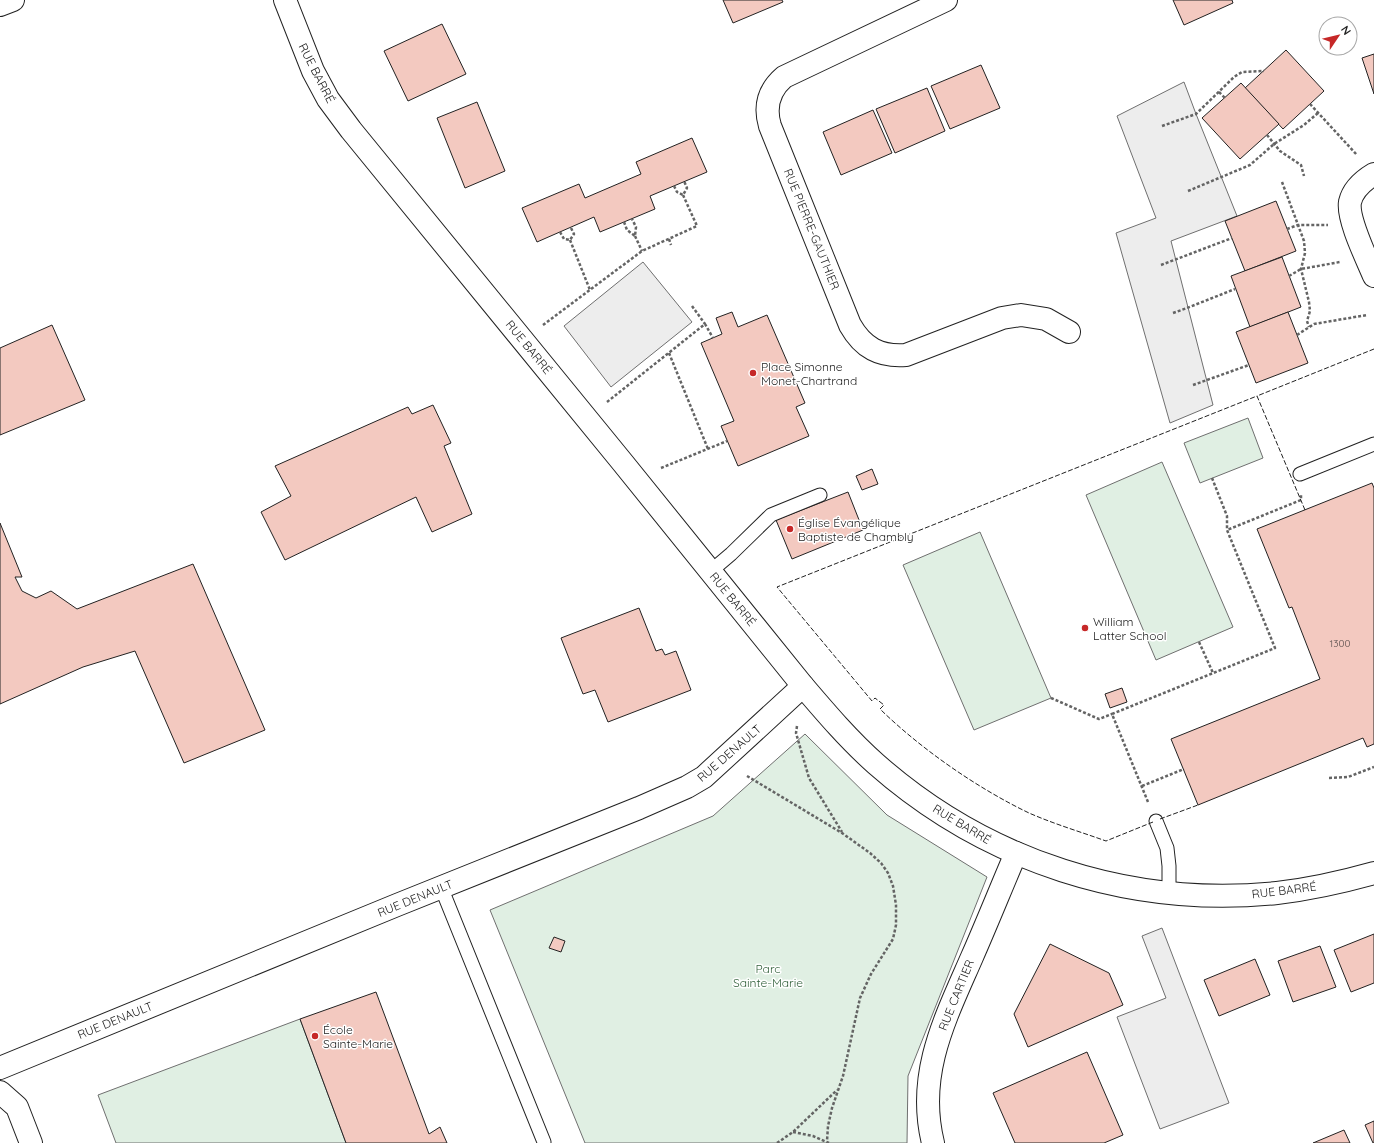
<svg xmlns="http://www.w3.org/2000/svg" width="1374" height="1143" viewBox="0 0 1374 1143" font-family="Quicksand,sans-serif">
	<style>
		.green { fill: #e0efe3; stroke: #6f6f6f }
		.parking { fill: #ededed; stroke: #6f6f6f }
		.building { fill: #f3c9c0; stroke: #222 }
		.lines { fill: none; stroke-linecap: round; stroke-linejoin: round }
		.lane-casing { stroke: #222; stroke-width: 15 }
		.street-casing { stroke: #222; stroke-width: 24 }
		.path { stroke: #646464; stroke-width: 2.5; stroke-dasharray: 3 2; stroke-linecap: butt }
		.lane { stroke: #fff; stroke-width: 13 }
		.street { stroke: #fff; stroke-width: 22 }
		.fence { stroke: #222; stroke-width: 1; stroke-dasharray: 5 2; stroke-linecap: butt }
		.poi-dot { fill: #c62828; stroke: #fff; stroke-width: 1.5 }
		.labels { text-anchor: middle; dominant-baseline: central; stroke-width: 3; stroke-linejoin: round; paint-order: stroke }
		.number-label { font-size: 10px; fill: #564c4a }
		.street-label { font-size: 12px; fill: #222; stroke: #fff }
		.poi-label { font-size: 12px; fill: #222; stroke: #fff; text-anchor: start }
		.park-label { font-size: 12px; fill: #2f5e38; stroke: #fff }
	</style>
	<rect width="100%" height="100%" fill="#fff"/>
	<g class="green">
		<path d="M1248 418 1263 458 1200 483 1184 443Z"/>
		<path d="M1162 462 1233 627 1156 660 1086 495Z"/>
		<path d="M980 532 1051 698 974 730 903 565Z"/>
		<path d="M805 734 887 815 987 877 908 1076 907 1143H585L490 910 713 816Z"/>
		<path d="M300 1019 346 1143H116L98 1095Z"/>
	</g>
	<g class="parking">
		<path d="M1184 82 1196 114 1237 216 1171 241 1213 405 1170 423 1116 233 1156 218 1117 116Z"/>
		<path d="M643 262 692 322 611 387 564 326Z"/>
		<path d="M1162 928 1229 1103 1160 1129 1117 1017 1166 998 1142 936Z"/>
	</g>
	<g class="building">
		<path d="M723 0H782L783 2 733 23Z"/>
		<path d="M1173 0H1232L1233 3 1184 25Z"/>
		<path d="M442 24 466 74 408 101 384 51Z"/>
		<path d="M1286 50 1324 91 1283 129 1245 88Z"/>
		<path d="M1374 54V94L1362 58Z"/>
		<path d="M981 65 1000 108 950 129 931 86Z"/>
		<path d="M1241 83 1279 124 1240 159 1202 118Z"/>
		<path d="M927 88 945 131 895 153 876 109Z"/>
		<path d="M477 102 505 171 465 188 437 118Z"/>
		<path d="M873 110 892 153 841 175 823 132Z"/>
		<path d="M692 138 707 172 650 196 655 209 600 232 594 217 537 242 522 208 579 184 585 198 641 174 636 162Z"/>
		<path d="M1276 201 1296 251 1245 271 1225 221Z"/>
		<path d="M1282 257 1301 307 1250 327 1231 276Z"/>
		<path d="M732 312 738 327 767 315 805 403 796 407 809 436 738 466 721 426 734 421 701 343 722 334 716 318Z"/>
		<path d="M1288 312 1308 363 1256 383 1236 332Z"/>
		<path d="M52 325 85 400 0 435V348Z"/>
		<path d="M433 405 451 443 444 446 472 514 432 532 416 497 285 560 261 512 291 496 275 466 408 407 412 414Z"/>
		<path d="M872 469 878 484 862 490 856 476Z"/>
		<path d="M1372 483 1374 488V744L1367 747 1363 738 1198 805 1171 739 1320 679 1292 607 1289 608 1257 529Z"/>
		<path d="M848 492 863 530 792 559 776 520Z"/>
		<path d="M0 523 22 577H15L22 591 36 598 51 591 77 609 193 564 265 730 184 763 135 651 83 667 0 704Z"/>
		<path d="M639 608 656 651 662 649 665 655 676 651 691 690 608 722 595 690 583 694 561 638Z"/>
		<path d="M1122 688 1127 702 1110 708 1105 694Z"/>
		<path d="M1374 934V983L1351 992 1334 950Z"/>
		<path d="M554 937 565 941 561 952 549 948Z"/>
		<path d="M1050 944 1109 973 1123 1005 1028 1047 1014 1014Z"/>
		<path d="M1320 946 1336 987 1293 1002 1278 961Z"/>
		<path d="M1255 959 1270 995 1219 1016 1204 980Z"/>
		<path d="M376 992 429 1134 440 1127 447 1143H346L300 1019Z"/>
		<path d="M1087 1052 1123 1135 1104 1143H1015L993 1093Z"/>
		<path d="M1374 1121V1143H1373L1365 1125Z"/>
		<path d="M1344 1130 1350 1143H1313Z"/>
	</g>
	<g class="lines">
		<defs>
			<g id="lane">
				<path d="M1300 474 1374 444"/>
				<path d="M711 571 731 554 771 515 820 495"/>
				<path d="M1156 821 1167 848 1169 866V893"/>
				<path d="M441 887 544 1142"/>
			</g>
			<g id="street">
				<path d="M285 0 313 71 328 99 351 130 623 463 803 686C826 713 849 740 876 764 986 861 1130 908 1277 893 1310 889 1342 882 1374 873"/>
				<path d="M946 0 784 77C769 90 764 106 770 126L850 325C863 348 880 357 906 355L1002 318 1021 315 1046 319 1069 332"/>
				<path d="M0 5 13 0"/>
				<path d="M1374 174C1364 180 1353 189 1350 202 1347 219 1367 259 1374 276"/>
				<path d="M0 1068 397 905 639 808 687 787 704 777 803 686"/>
				<path d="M0 1092 17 1107 31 1143"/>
				<path d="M933 1143C916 1074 945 1019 972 957 987 923 1001 888 1016 853"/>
			</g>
		</defs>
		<use href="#lane" class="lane-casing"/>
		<use href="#street" class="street-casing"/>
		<g class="path">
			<path d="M1219 92 1225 98"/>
			<path d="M1310 104 1357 155"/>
			<path d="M1162 126 1196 114 1234 77 1242 72 1264 71"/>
			<path d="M1267 135 1280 151 1301 165 1304 176"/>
			<path d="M1282 182 1304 241 1305 253 1301 269 1309 302 1310 311 1307 321 1309 327"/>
			<path d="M674 186 677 192 683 195 687 188 684 181"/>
			<path d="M1188 191 1250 165 1274 144 1304 125 1318 113"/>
			<path d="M624 222 627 230 635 236 636 227 632 219"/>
			<path d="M1287 229 1298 225H1328"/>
			<path d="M560 232 564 239 570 240 574 234 571 228"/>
			<path d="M635 236 642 251"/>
			<path d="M669 239 671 245"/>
			<path d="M570 240 590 290"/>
			<path d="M1161 265 1232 238"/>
			<path d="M1289 276 1301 269 1340 262"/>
			<path d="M692 306 705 324"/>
			<path d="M1173 313 1187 308 1235 289"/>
			<path d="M543 325 642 251 697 226 683 195"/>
			<path d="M1297 335 1314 324 1367 315"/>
			<path d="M669 353 708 449"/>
			<path d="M1193 385 1249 365"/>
			<path d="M607 402 705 324 713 338"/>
			<path d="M661 468 727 441"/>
			<path d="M1212 478 1227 516V530"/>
			<path d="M1199 642 1213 673"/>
			<path d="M1051 698 1099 719 1112 714"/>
			<path d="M797 726 796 733 809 778 842 832"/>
			<path d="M747 776 842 833 870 853 881 863 888 873 893 886 896 905V925L893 939 871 974 860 998 843 1076 832 1108 828 1126 827 1141"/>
			<path d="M1329 778 1348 777 1374 767"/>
			<path d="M1142 786 1184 769"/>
			<path d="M1148 802 1112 714 1275 648 1227 530 1301 500V495"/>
			<path d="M793 1132 813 1136 829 1143"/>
			<path d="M777 1143 793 1132 837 1090"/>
		</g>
		<use href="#lane" class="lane"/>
		<use href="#street" class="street"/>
		<g class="fence">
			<path d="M1305 510 1257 396 1374 349"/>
			<path d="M1160 819 1198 805"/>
			<path d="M1153 822 1106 841C1081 832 1054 824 1029 813 977 788 921 749 880 709L884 705 875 698 872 701 777 587 1257 396"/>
		</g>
	</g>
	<g class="poi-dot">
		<circle cx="753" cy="373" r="4"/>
		<circle cx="790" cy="529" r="4"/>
		<circle cx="1085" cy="628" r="4"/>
		<circle cx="315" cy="1036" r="4"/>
	</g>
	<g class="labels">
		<g class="number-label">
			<text x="1340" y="643">1300</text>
		</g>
		<g class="street-label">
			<text transform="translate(317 73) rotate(63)">RUE BARRÉ</text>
			<text transform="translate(812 229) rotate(68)">RUE PIERRE-GAUTHIER</text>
			<text transform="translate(529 347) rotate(51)">RUE BARRÉ</text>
			<text transform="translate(733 599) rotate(51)">RUE BARRÉ</text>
			<text transform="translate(729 753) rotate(-41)">RUE DENAULT</text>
			<text transform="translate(962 824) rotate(31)">RUE BARRÉ</text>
			<text transform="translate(1284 890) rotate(-7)">RUE BARRÉ</text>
			<text transform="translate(415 898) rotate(-22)">RUE DENAULT</text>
			<text transform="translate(956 995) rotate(-68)">RUE CARTIER</text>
			<text transform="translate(115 1020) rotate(-22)">RUE DENAULT</text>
		</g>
		<g class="poi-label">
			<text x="761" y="366">Place Simonne<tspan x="761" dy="14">Monet-Chartrand</tspan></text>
			<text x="798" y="522">Église Évangélique<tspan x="798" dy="14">Baptiste de Chambly</tspan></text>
			<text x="1093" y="621">William<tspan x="1093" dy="14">Latter School</tspan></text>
			<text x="323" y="1029">École<tspan x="323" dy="14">Sainte-Marie</tspan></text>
		</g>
		<g class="park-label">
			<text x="768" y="968">Parc<tspan x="768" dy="14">Sainte-Marie</tspan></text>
		</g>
	</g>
	<g transform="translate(1338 36) rotate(55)"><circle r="19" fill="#ffffff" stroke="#a7a7a7"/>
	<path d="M0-3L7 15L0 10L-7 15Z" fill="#c62828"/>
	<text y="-6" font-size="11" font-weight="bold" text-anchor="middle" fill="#222222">N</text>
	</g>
</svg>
